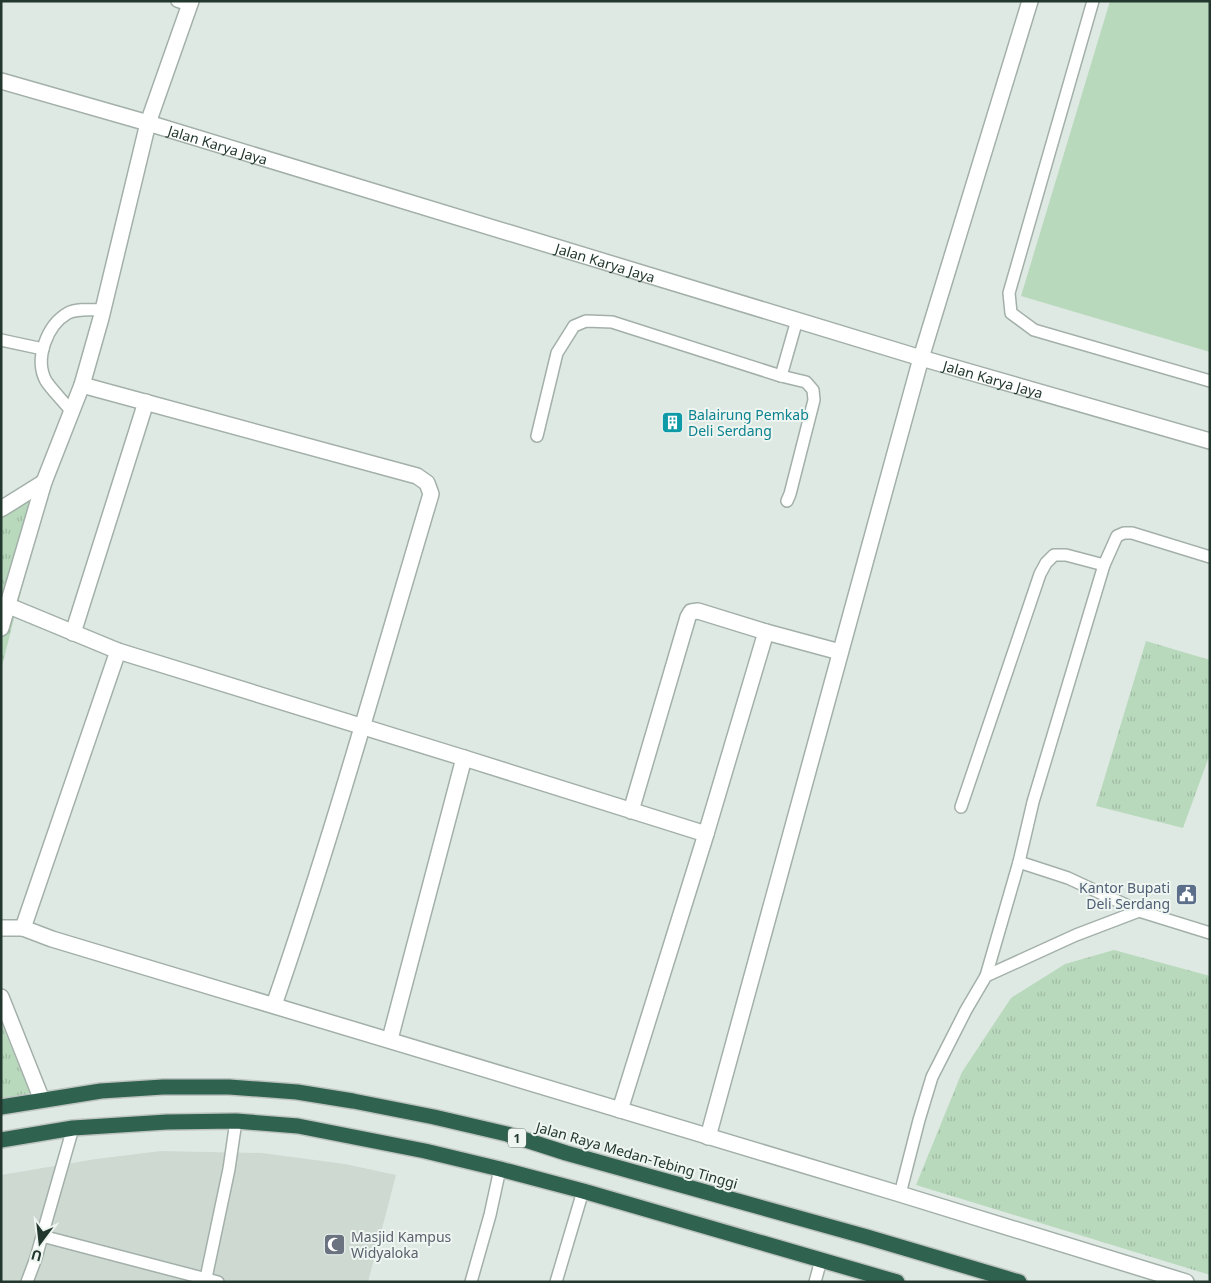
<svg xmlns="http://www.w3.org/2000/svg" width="1211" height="1283" viewBox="0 0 1211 1283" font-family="'Noto Sans',sans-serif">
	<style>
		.built { fill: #ced9d2 }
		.grass { fill: url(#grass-tufts) }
		.pitch { fill: #b9d9bd }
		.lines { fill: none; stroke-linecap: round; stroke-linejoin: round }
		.lane-casing { stroke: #a3b0a9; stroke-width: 14 }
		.street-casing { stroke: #a3b0a9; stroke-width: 18 }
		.highway-casing { stroke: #bdc3c0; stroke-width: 18 }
		.lane { stroke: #fff; stroke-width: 11 }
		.street { stroke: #fff; stroke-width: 15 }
		.highway { stroke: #306250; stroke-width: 15 }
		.labels { text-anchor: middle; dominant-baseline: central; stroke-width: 4; stroke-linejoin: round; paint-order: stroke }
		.shield { fill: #eff6f2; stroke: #607169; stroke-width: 1 }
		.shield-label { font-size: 12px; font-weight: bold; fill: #22382e }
		.street-label { font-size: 14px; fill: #22382e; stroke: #eff6f2 }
		.culture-label { font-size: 14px; fill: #0d838f; stroke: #eff6f2; text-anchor: start }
		.service-label { font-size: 14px; fill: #4e5e75; stroke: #eff6f2; text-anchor: end }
		.worship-label { font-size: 14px; fill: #5b616d; stroke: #eff6f2; text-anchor: start }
	</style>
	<defs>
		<pattern id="grass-tufts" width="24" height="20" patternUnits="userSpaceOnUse" patternTransform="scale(1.25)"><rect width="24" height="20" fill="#b9d9bd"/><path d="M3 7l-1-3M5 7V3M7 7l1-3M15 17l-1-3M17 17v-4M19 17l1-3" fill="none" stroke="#9fbba3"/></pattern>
	</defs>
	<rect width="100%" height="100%" fill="#dfe9e3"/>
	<path class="built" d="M161 1151 262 1153 345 1164 396 1175 368 1282H1V1175L96 1159Z"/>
	<g class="grass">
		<path d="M47 489 1 670V515Z"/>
		<path d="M1146 641 1210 660V754L1183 828 1096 806Z"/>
		<path d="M1114 950 1210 976V1275L916 1185 962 1072 1011 998 1065 964Z"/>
		<path d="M1 1022 30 1093 1 1099Z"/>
	</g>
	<path class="pitch" d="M1110 1H1210V352L1021 296Z"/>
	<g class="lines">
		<defs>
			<g id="lane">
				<path d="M177 1 189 5"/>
				<path d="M1093 1 1009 293 1011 313 1034 330 1210 381"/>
				<path d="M1 340 43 349"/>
				<path d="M781 376 797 320"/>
				<path d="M71 411C65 403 51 389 46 381 34 359 47 325 68 313 78 308 93 310 103 310"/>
				<path d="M537 436 557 353 574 326 586 321 612 322 781 376 806 382 813 390 814 400 790 494 787 501"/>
				<path d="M1210 557 1132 533H1124L1117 536 1104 565 1033 802 1019 862 1068 878 1139 911 1210 933"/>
				<path d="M961 807 1040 574 1046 563 1054 555H1066L1104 565"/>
				<path d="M986 976 1019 862"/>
				<path d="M900 1194 919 1120 932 1077 966 1010 986 976 1076 935 1139 911"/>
				<path d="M42 1236 73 1128"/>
				<path d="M206 1278 229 1169 236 1121"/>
				<path d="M27 1282 36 1258 42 1236 218 1282"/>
				<path d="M471 1282 490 1215 500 1169"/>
				<path d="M556 1282 583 1191"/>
				<path d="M815 1282 821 1260"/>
			</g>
			<g id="street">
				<path id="s1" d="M1 81 148 123 921 358 1210 441"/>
				<path d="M82 385 417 476 427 483 431 494C380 665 332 837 274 1005"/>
				<path d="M1 509 44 482"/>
				<path d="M9 606 118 651 464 758 706 834 766 632 698 611 691 612 688 617 631 811"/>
				<path d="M1 628 44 482 82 385 101 318 148 123 191 1"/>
				<path d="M766 632 840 652"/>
				<path d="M73 633 146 402"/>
				<path d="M118 651 23 928 52 939 900 1194 1186 1282"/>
				<path d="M1 928H23"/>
				<path d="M1 997 42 1100"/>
				<path d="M390 1039 464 758"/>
				<path d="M620 1110 706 834"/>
				<path d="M708 1137 921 358 1030 1"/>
			</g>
			<g id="highway">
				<path d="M1 1107 101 1091 163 1087H229L297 1092 353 1101 434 1117 507 1134 566 1153 867 1237 1019 1282"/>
				<path d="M1 1140 73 1128 167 1122 236 1121 298 1126 425 1151 500 1169 583 1191 897 1282"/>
			</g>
		</defs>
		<use href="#lane" class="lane-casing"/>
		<use href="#street" class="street-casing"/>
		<use href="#highway" class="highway-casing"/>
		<use href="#lane" class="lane"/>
		<use href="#street" class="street"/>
		<use href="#highway" class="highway"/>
	</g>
	<defs>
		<symbol id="building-square" viewBox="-11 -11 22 22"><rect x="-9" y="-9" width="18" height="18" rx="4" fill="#0f9aa8" stroke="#eff6f2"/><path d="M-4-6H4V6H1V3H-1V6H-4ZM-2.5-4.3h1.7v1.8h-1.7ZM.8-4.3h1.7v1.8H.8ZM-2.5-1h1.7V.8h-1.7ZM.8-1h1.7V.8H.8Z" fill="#fff"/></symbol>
		<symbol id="civic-square" viewBox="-11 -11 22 22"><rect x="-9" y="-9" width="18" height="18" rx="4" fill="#5c6f8a" stroke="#eff6f2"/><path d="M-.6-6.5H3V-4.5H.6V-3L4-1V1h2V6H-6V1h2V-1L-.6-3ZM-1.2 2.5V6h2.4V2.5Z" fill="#fff"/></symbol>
		<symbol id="mosque-square" viewBox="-11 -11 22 22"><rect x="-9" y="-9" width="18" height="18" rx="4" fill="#6b7280" stroke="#eff6f2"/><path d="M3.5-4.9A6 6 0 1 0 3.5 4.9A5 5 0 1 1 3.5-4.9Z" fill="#fff"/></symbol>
	</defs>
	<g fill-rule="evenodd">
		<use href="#building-square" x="660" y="410" width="25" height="25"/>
		<use href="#civic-square" x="1174" y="882" width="25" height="25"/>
		<use href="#mosque-square" x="322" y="1232" width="25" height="25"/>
	</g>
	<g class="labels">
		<rect class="shield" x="508" y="1128.5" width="18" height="19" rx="4"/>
		<g class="shield-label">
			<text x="517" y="1138">1</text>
		</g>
		<g class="street-label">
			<text stroke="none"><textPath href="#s1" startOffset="226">Jalan Karya Jaya</textPath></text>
			<text stroke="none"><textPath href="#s1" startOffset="631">Jalan Karya Jaya</textPath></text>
			<text stroke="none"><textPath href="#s1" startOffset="1036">Jalan Karya Jaya</textPath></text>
			<text transform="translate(637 1155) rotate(16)">Jalan Raya Medan-Tebing Tinggi</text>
		</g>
		<g class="culture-label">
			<text x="688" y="414">Balairung Pemkab<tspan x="688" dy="16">Deli Serdang</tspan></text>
		</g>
		<g class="service-label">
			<text x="1170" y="887">Kantor Bupati<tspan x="1170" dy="16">Deli Serdang</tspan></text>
		</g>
		<g class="worship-label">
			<text x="351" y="1236">Masjid Kampus<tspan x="351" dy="16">Widyaloka</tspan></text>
		</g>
	</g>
	<rect width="1211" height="1283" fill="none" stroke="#22382e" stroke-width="5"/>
	<g transform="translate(40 1243) rotate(195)" stroke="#eff6f2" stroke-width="4" paint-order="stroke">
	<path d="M0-4L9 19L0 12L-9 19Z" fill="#22382e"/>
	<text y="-8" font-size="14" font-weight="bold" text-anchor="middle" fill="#22382e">U</text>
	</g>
</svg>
